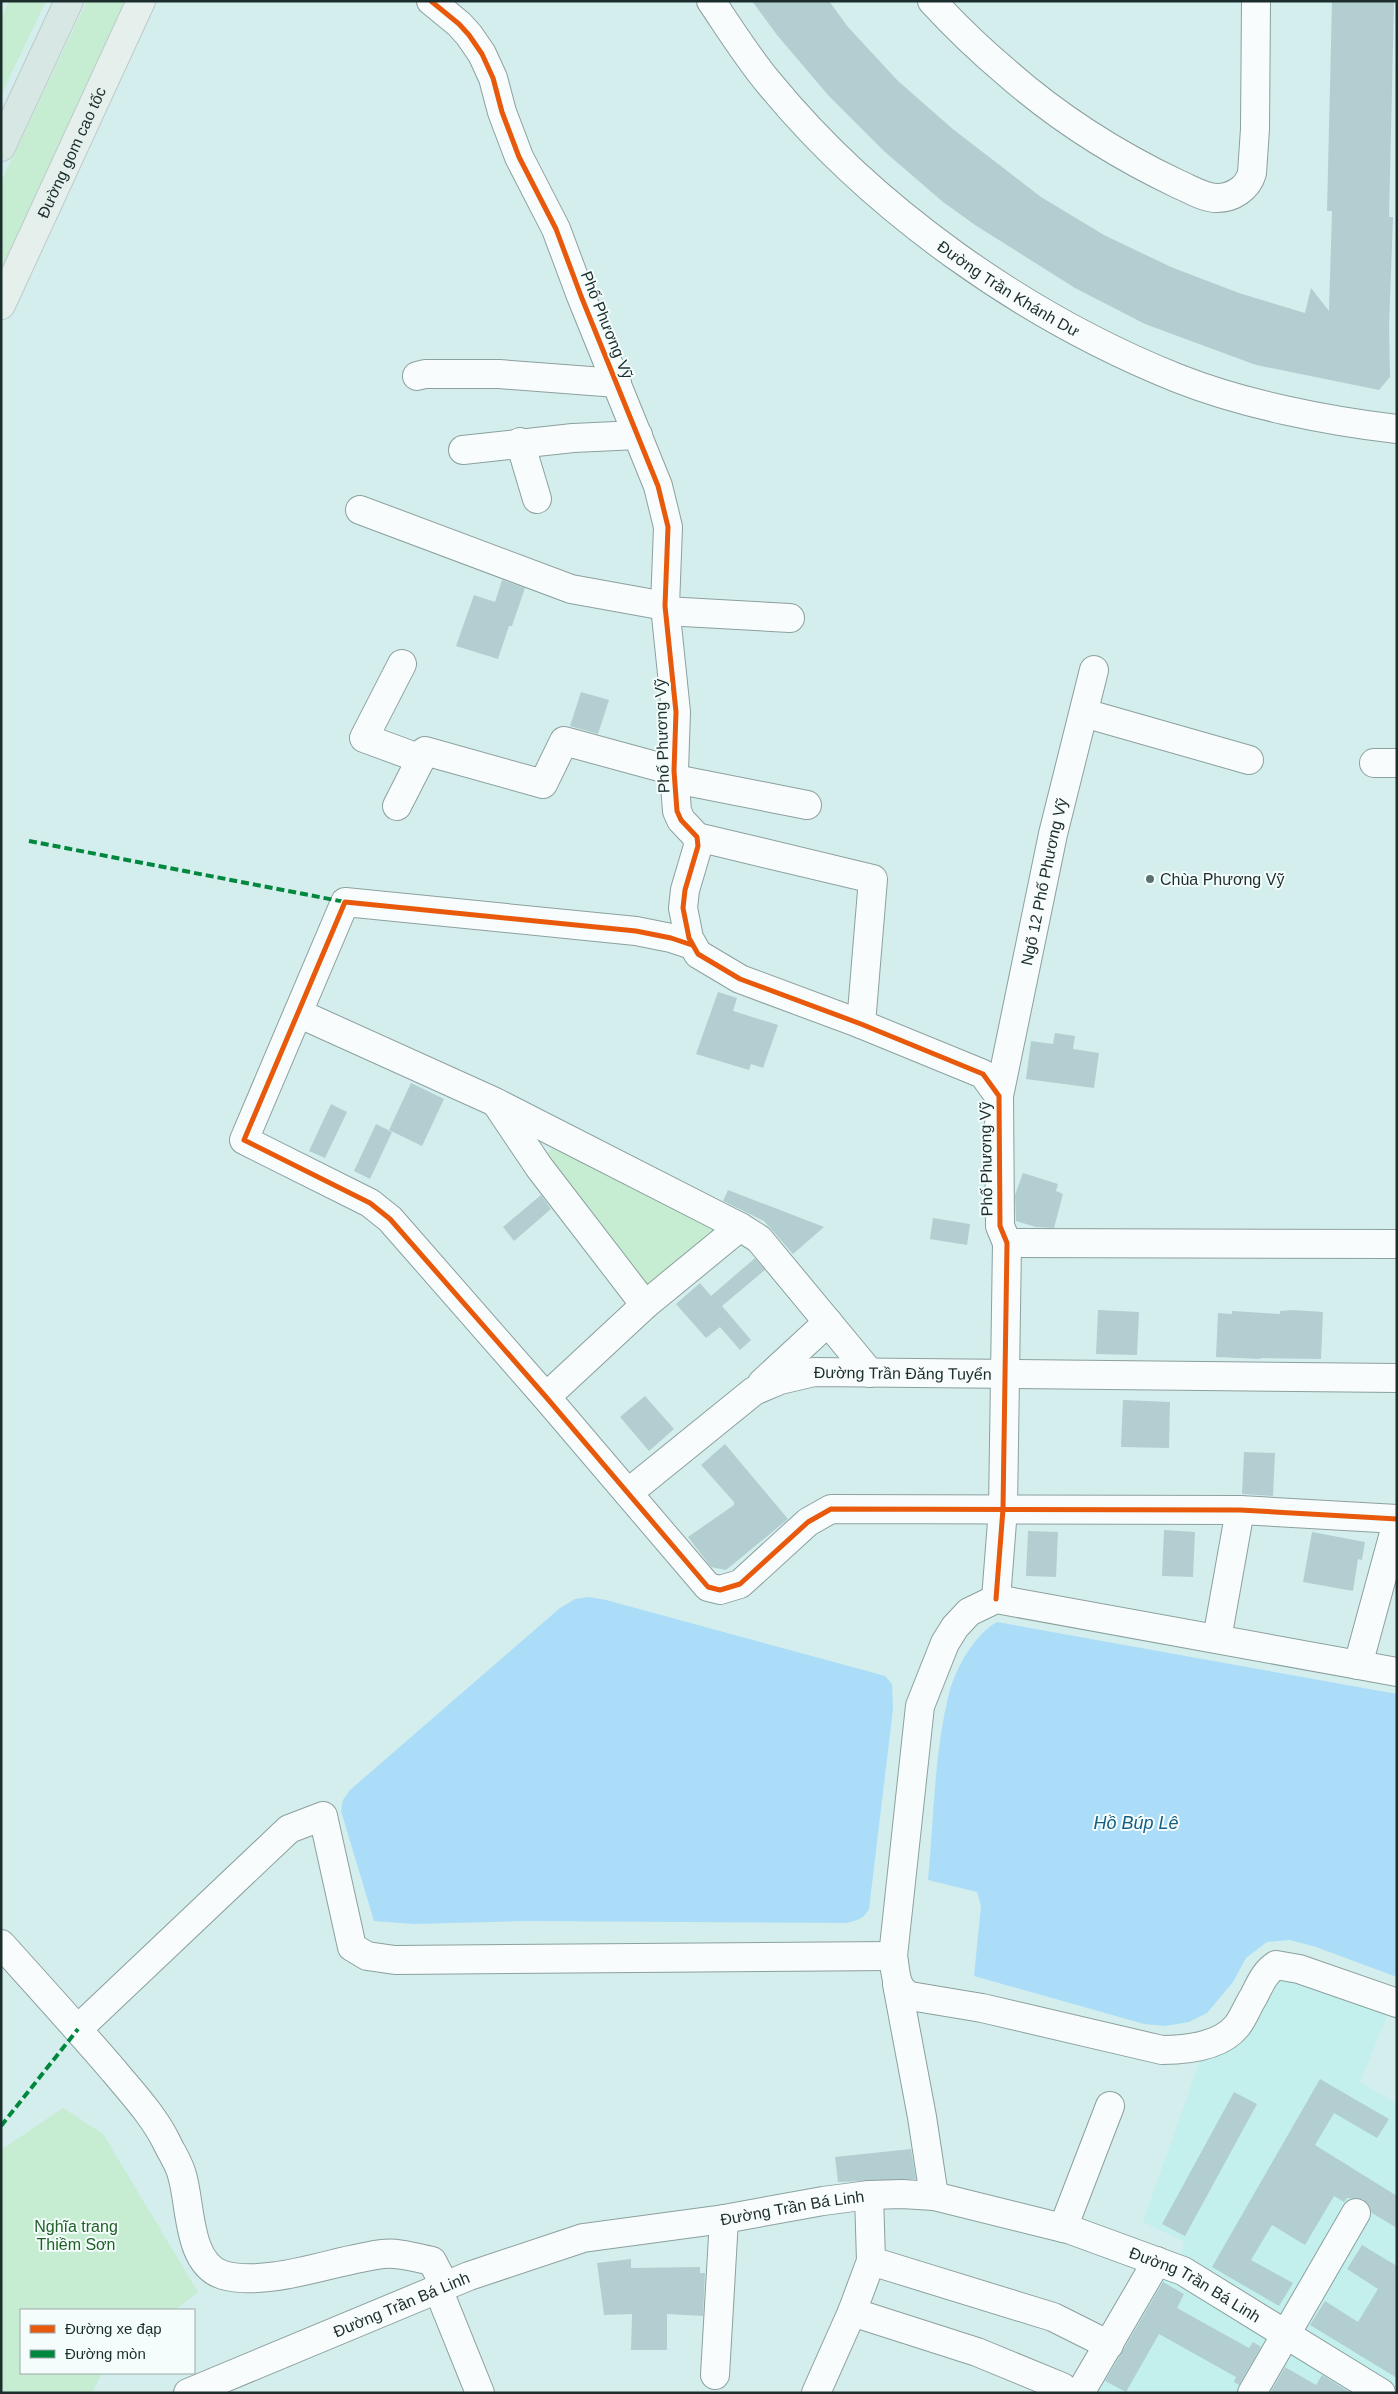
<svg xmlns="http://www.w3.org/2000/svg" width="1398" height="2394" viewBox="0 0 1398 2394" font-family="Arial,sans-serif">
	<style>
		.built { fill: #c3f0ed }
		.green { fill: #c6edd2 }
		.water { fill: #abddf9 }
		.building { fill: #b2ced0 }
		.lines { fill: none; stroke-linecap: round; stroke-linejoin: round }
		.minor-casing { stroke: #8ca09f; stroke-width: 30 }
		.major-casing { stroke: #bdcbca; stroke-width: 30 }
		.highway-casing { stroke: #bdcbca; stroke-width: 30 }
		.minor { stroke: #f8fcfc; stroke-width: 28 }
		.major { stroke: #e5f0ed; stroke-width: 28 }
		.highway { stroke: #d7e7e3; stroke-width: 28 }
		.quiet { stroke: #00873e; stroke-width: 4; stroke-dasharray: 8 4; stroke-linecap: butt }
		.cycleway-casing { stroke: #f4fdfc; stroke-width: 8 }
		.cycleway { stroke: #e8590c; stroke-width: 5 }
		.poi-dot { fill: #5b7170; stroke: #f4fdfc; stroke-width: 2 }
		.labels { text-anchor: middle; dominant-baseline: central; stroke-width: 4; stroke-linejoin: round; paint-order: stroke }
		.street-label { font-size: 16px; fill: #1b2e2d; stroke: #f4fdfc }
		.poi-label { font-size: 16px; fill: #1b2e2d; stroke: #f4fdfc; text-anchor: start }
		.park-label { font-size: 16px; fill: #1f6126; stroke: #f4fdfc }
		.water-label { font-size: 18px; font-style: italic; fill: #165d82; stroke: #f4fdfc }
	</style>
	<rect width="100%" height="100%" fill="#d3eeec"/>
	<g class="built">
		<path d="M1298 1980 1388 2014 1360 2082 1397 2104V2393L1304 2335 1177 2262 1185 2242 1143 2222 1200 2060 1242 2037 1278 1981Z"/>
		<path d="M1155 2273 1364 2393H1087Z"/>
	</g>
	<g class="green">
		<path d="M9 1H46L1 95V18Z"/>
		<path d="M87 1H127L1 269V182Z"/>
		<path d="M557 1147 717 1229 649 1285 645 1283 547 1155 552 1148Z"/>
		<path d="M63 2108 103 2134 198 2292 175 2310H21V2373H102L92 2393H1V2150Z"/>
	</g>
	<g class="water">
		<path d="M589 1597 606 1600 867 1671 885 1676 892 1684 893 1709 869 1909C864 1919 857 1920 847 1923L525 1921 414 1924 374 1921 341 1811 343 1800 350 1790 560 1608 575 1599Z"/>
		<path d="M997 1622 1397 1694V1977L1316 1947 1290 1940 1267 1942 1246 1958 1233 1982 1207 2013 1189 2022 1165 2026 1144 2024 974 1976 981 1906 977 1892 928 1880C934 1818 934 1750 950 1690 957 1666 975 1634 997 1622Z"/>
	</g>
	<g class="building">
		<path d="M752 1H829L848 27 898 81 954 130 1041 197 1104 235 1171 267 1239 293 1305 313 1311 288 1329 311 1332 211H1327L1332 1H1394L1389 217H1393L1389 326 1390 377 1379 390 1256 365 1145 324 1075 288 975 225 943 202 885 152 828 95 777 35Z"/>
		<path d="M502 580 525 588 512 626H509L498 659 456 646 474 595 495 602Z"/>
		<path d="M581 692 609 700 598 734 570 726Z"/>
		<path d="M718 992 737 998 733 1011 778 1025 763 1068 751 1064 749 1070 696 1054Z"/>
		<path d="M1055 1033 1075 1036 1073 1049 1099 1053 1094 1088 1026 1079 1031 1041 1053 1044Z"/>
		<path d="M411 1083 444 1099 422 1146 389 1130Z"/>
		<path d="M331 1104 347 1112 325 1158 309 1151Z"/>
		<path d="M376 1124 392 1132 370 1179 354 1171Z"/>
		<path d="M1023 1173 1058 1184 1056 1191 1063 1194 1054 1228 1036 1227 1016 1221 1015 1195Z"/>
		<path d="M728 1190 824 1227 793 1254 764 1221 723 1201Z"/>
		<path d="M541 1195 551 1209 514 1241 503 1227Z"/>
		<path d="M933 1218 970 1224 967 1245 930 1239Z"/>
		<path d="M755 1258 765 1270 722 1306 751 1340 740 1350 720 1327 706 1338 676 1304 700 1283 711 1296Z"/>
		<path d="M1098 1310 1139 1312 1137 1355 1096 1354Z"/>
		<path d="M1293 1310 1323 1312 1321 1359 1261 1358 1260 1359 1216 1357 1218 1313 1232 1314V1311L1280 1314V1311Z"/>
		<path d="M645 1396 674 1429 649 1451 620 1417Z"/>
		<path d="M1123 1400 1170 1402 1169 1448 1121 1447Z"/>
		<path d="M725 1444 788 1519 726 1570 711 1567 688 1537 734 1505V1502L701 1465Z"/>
		<path d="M1244 1452 1275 1453 1273 1496 1242 1494Z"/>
		<path d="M1164 1530 1195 1532 1193 1577 1162 1576Z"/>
		<path d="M1028 1531 1058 1532 1056 1577 1026 1576Z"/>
		<path d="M1312 1532 1365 1542 1362 1560 1358 1559 1353 1591 1303 1582Z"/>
		<path d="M1320 2079 1389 2119 1377 2138 1334 2113 1315 2145 1397 2196V2228L1372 2213 1369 2205 1363 2199 1347 2198 1344 2202 1334 2196 1305 2245 1272 2225 1251 2260 1293 2283 1279 2306 1212 2267Z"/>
		<path d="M1234 2092 1257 2104 1185 2236 1162 2224Z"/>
		<path d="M911 2149 916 2179 838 2182 835 2157Z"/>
		<path d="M1362 2245 1397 2266V2378L1310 2325 1325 2301 1358 2322 1378 2289 1347 2269Z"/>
		<path d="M631 2259V2268L700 2267V2273H705L703 2316 667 2314V2350H631L632 2314 604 2315 597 2263Z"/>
		<path d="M1163 2282 1184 2294 1177 2308 1249 2348 1253 2342 1261 2347 1239 2385 1234 2382 1236 2377 1159 2334 1126 2392 1105 2381Z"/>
		<path d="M1288 2362 1285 2367 1316 2385 1322 2375 1351 2393H1270Z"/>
	</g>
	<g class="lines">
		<defs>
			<g id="minor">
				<path d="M431 1 459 24 469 35 482 54 493 78 502 112 519 157 556 229 581 296 658 486 668 527 665 606 676 712 674 771 677 811 681 820 697 837 698 846 685 890 683 908 689 938 698 954 740 979 861 1024 983 1074 999 1096 1000 1226 1007 1243 1003 1509 996 1599"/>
				<path id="s1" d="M711 1C730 29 748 58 769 83 873 210 1025 317 1177 378 1242 404 1327 421 1397 429"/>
				<path d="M932 1C955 26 980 50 1006 72 1057 117 1117 155 1178 184 1190 189 1204 198 1217 198 1233 198 1248 188 1252 173L1255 129 1256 1"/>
				<path d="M417 376 425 374H499L617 383"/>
				<path d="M520 442 537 499"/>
				<path d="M463 450 573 438 638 435"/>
				<path d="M360 510 571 589 665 606"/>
				<path d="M665 611 790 618"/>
				<path d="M402 664 364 738 421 759"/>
				<path d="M1084 713 1249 760"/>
				<path d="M1374 763H1397"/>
				<path d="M675 779 807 805"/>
				<path d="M397 806 425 751 543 784 564 741 674 771"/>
				<path d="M697 837 873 879 861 1024"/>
				<path d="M692 945 671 938 636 931 345 902 244 1140 370 1203 390 1219 546 1397 708 1587 720 1590 740 1584 808 1522 831 1509 1240 1510 1397 1519"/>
				<path d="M298 1013 495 1102 740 1227 759 1239 870 1373"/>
				<path id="s2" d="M999 1096 1053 834 1094 670"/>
				<path d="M496 1103 539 1167 645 1305"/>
				<path d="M1007 1243 1397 1244"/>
				<path d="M762 1383 828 1322"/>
				<path d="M546 1397 645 1305 740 1227"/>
				<path id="s3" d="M628 1493 754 1391 780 1380 814 1372 1397 1378"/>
				<path d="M1217 1639 1240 1510"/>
				<path d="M1358 1665 1397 1522"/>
				<path d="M1397 1672 996 1599 969 1612 955 1627 945 1643 920 1706 893 1956C896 1970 894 1989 910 1996L982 2008 1162 2050C1186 2050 1221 2046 1237 2026 1244 2017 1248 2005 1254 1996 1260 1984 1265 1972 1276 1965L1299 1969 1397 2003"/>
				<path d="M1 1944C39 1986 77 2028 114 2071 132 2093 153 2115 166 2141 171 2152 179 2163 182 2175 191 2204 187 2264 223 2275 269 2288 337 2259 383 2254 399 2252 416 2258 432 2261L445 2286"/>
				<path d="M897 1984 922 2117 934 2196"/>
				<path d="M78 2029 289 1829 323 1816 352 1947 367 1956 395 1960 893 1956"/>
				<path d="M1063 2228 1110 2106"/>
				<path d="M871 2261 1053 2317 1109 2345"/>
				<path d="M438 2289 480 2393"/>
				<path d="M852 2312 977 2352 1062 2387 1069 2393"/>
				<path d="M715 2375 724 2219"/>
				<path id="s4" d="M188 2393 469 2276 583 2238 724 2219 823 2201 869 2195 902 2194 934 2196 1071 2230 1183 2271 1381 2393"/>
				<path d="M816 2393 852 2312 871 2261 869 2195"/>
				<path d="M1080 2393 1157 2261"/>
				<path d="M1252 2393 1356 2213"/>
			</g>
			<g id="major">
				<path id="s5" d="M1 305 141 1"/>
			</g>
			<path id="highway" d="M1 147 69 1"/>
		</defs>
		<use href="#minor" class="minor-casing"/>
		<use href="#major" class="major-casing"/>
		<use href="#highway" class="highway-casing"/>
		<use href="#minor" class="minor"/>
		<use href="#major" class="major"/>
		<use href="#highway" class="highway"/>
		<g class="quiet">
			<path d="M29 841 345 902"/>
			<path d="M1 2126 78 2029"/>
		</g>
		<defs>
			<g id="cycleway">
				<path d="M431 1 459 24 469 35 482 54 493 78 502 112 519 157 556 229 581 296 658 486 668 527 665 606 676 712 674 771 677 811 681 820 697 837 698 846 685 890 683 908 689 938 698 954 740 979 861 1024 983 1074 999 1096 1000 1226 1007 1243 1003 1509 996 1599"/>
				<path d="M692 945 671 938 636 931 345 902 244 1140 370 1203 390 1219 546 1397 708 1587 720 1590 740 1584 808 1522 831 1509 1240 1510 1397 1519"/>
			</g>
		</defs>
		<use href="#cycleway" class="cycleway-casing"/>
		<use href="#cycleway" class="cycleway"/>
	</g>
	<circle class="poi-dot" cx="1150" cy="879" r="5"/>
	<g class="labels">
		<g class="street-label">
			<text stroke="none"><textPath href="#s5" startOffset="168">Đường gom cao tốc</textPath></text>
			<text stroke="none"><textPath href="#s1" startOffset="418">Đường Trần Khánh Dư</textPath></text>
			<text transform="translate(607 325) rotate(68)">Phố Phương Vỹ</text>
			<text transform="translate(662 736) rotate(-92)">Phố Phương Vỹ</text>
			<text stroke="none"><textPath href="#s2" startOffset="219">Ngõ 12 Phố Phương Vỹ</textPath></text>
			<text transform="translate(986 1159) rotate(-91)">Phố Phương Vỹ</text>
			<text stroke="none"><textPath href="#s3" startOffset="314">Đường Trần Đăng Tuyển</textPath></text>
			<text stroke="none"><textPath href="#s4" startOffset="636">Đường Trần Bá Linh</textPath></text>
			<text stroke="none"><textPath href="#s4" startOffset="1056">Đường Trần Bá Linh</textPath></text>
			<text stroke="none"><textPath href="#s4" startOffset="231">Đường Trần Bá Linh</textPath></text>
		</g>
		<g class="poi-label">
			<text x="1160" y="879">Chùa Phương Vỹ</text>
		</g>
		<g class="park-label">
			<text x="76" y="2226">Nghĩa trang<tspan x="76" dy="18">Thiềm Sơn</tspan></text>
		</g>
		<g class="water-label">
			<text x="1136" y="1823">Hồ Búp Lê</text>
		</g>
	</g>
	<rect width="1398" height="2394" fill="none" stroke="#1b2e2d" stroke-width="5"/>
	<rect x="20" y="2309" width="175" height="65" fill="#f4fdfc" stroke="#9daaa9"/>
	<rect x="30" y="2325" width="25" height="8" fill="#e8590c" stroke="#9daaa9"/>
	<text x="65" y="2334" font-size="15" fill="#1b2e2d">Đường xe đạp</text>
	<rect x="30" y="2350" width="25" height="8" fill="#00873e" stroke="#9daaa9"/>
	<text x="65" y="2359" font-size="15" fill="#1b2e2d">Đường mòn</text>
</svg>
